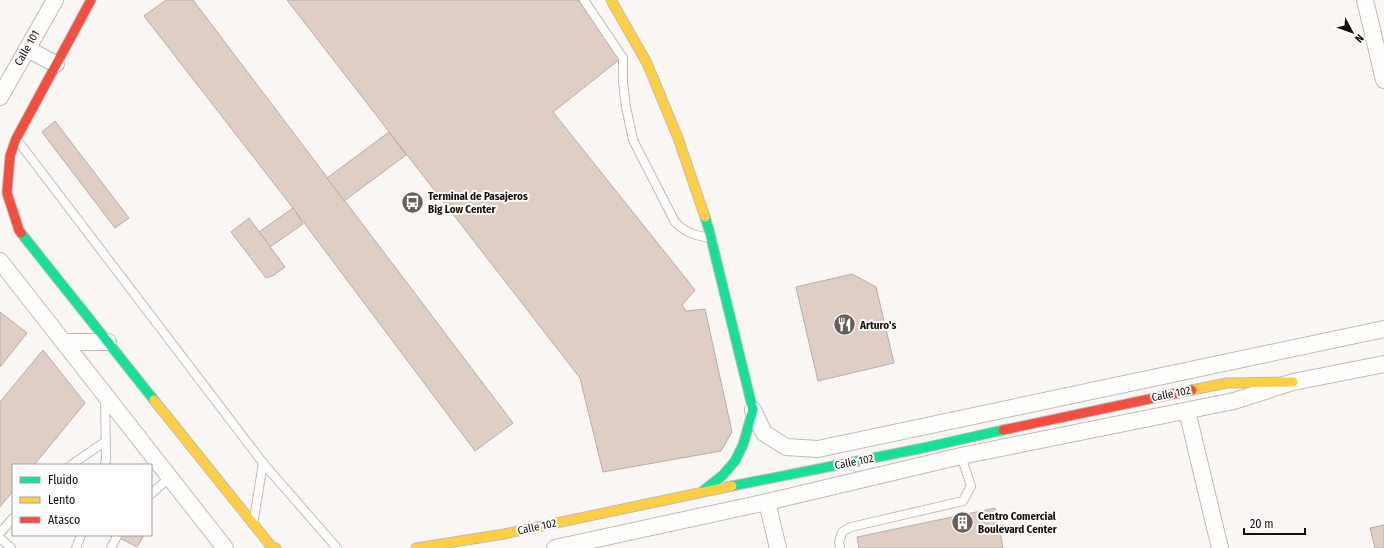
<svg xmlns="http://www.w3.org/2000/svg" width="1384" height="548" viewBox="0 0 1384 548" font-family="'Fira Sans Condensed',sans-serif">
	<style>
		.building { fill: #e0cec4; stroke: #b6aeaa }
		.lines { fill: none; stroke-linecap: round; stroke-linejoin: round }
		.lane-casing { stroke: #c2bab5; stroke-width: 10 }
		.street-casing { stroke: #c2bab5; stroke-width: 18 }
		.fast-casing { stroke: #c2bab5; stroke-width: 11 }
		.slow-casing { stroke: #c2bab5; stroke-width: 11 }
		.jam-casing { stroke: #c2bab5; stroke-width: 11 }
		.lane { stroke: #fefefd; stroke-width: 8 }
		.street { stroke: #fefefd; stroke-width: 16 }
		.fast { stroke: #16e098; stroke-width: 9 }
		.slow { stroke: #ffcf43; stroke-width: 9 }
		.jam { stroke: #f24e42; stroke-width: 9 }
		.labels { text-anchor: middle; dominant-baseline: central; stroke-width: 4; stroke-linejoin: round; paint-order: stroke }
		.street-label { font-size: 11px; fill: #190d07; stroke: #fff }
		.poi-label { font-size: 11px; font-weight: bold; fill: #190d07; stroke: #fff; text-anchor: start }
	</style>
	<rect width="100%" height="100%" fill="#faf6f4"/>
	<g class="building">
		<path d="M166 0H193L513 423 475 451 293 208 144 16Z"/>
		<path d="M287 0H578L620 59 553 112 695 290 682 305 686 311 705 309 732 432 721 451 603 472 580 378Z"/>
		<path d="M55 121 129 218 115 228 42 132Z"/>
		<path d="M389 132 406 155 344 201 327 178Z"/>
		<path d="M293 208 303 224 270 247 259 232Z"/>
		<path d="M249 218 285 267 274 275 266 278 231 232Z"/>
		<path d="M852 274 876 287 894 363 818 381 796 287Z"/>
		<path d="M0 312 27 333 0 367Z"/>
		<path d="M43 350 85 403 34 465H13V491L0 507V402Z"/>
		<path d="M995 508 1003 548H859L857 537Z"/>
		<path d="M1384 525V548H1375L1370 528Z"/>
		<path d="M114 535H144L137 547Z"/>
	</g>
	<g class="lines">
		<defs>
			<g id="lane">
				<path d="M584 0 623 58V82L626 107 633 140 675 222C686 233 694 235 710 238"/>
				<path d="M18 141 263 463 337 548"/>
				<path d="M71 465 106 441"/>
				<path d="M105 465 106 459 105 398"/>
				<path d="M151 494 170 477"/>
				<path d="M254 519 263 463"/>
				<path d="M0 533 13 518"/>
				<path d="M0 538 11 548"/>
				<path d="M76 548 81 535"/>
				<path d="M111 548 117 536"/>
				<path d="M840 548 839 542 842 532 851 527 963 501 971 486 961 456"/>
			</g>
			<g id="street">
				<path d="M1365 0 1384 80"/>
				<path d="M27 49 56 64"/>
				<path d="M0 97 55 0"/>
				<path d="M0 261 225 548"/>
				<path d="M64 342H108"/>
				<path d="M753 410 764 433 786 447 818 449 1384 329"/>
				<path d="M1187 411 1220 548"/>
				<path d="M767 502 778 548"/>
				<path d="M555 548 767 502 961 456 1234 401 1293 382 1384 364"/>
			</g>
			<g id="fast">
				<path d="M21 233 154 400"/>
				<path d="M732 486 923 448 1003 430"/>
				<path d="M704 490 723 475 735 461 743 445 753 410 709 230 705 217"/>
			</g>
			<g id="slow">
				<path d="M611 0 647 63 678 138 705 217"/>
				<path d="M1192 390 1227 383 1293 382"/>
				<path d="M154 400 271 546 276 548"/>
				<path d="M416 548 504 534 732 486"/>
			</g>
			<g id="jam">
				<path d="M21 233 19 230 7 193 10 156 16 139 91 0"/>
				<path d="M1003 430 1192 390"/>
			</g>
		</defs>
		<use href="#lane" class="lane-casing"/>
		<use href="#street" class="street-casing"/>
		<use href="#fast" class="fast-casing"/>
		<use href="#slow" class="slow-casing"/>
		<use href="#jam" class="jam-casing"/>
		<use href="#lane" class="lane"/>
		<use href="#street" class="street"/>
		<use href="#fast" class="fast"/>
		<use href="#slow" class="slow"/>
		<use href="#jam" class="jam"/>
	</g>
	<defs>
		<symbol id="bus-disc" viewBox="-11 -11 22 22"><circle r="9.5" fill="#685f5a" stroke="#fff"/><path d="M-5-6H5V4H4V6H2V4H-2V6H-4V4H-5ZM-3.5-4V0h7V-4ZM-3.5 1.2v1.5H-2V1.2ZM2 1.2v1.5H3.5V1.2Z" fill="#fff"/></symbol>
		<symbol id="restaurant-disc" viewBox="-11 -11 22 22"><circle r="9.5" fill="#685f5a" stroke="#fff"/><path d="M-5-6h1v4h1v-4h1v4h1v-4h1v5L-1.5 .5V6h-2V.5L-5-1ZM5-6V6H3V1.5H1.5Q1.5-4 5-6Z" fill="#fff"/></symbol>
		<symbol id="building-disc" viewBox="-11 -11 22 22"><circle r="9.5" fill="#685f5a" stroke="#fff"/><path d="M-4-6H4V6H1V3H-1V6H-4ZM-2.5-4.3h1.7v1.8h-1.7ZM.8-4.3h1.7v1.8H.8ZM-2.5-1h1.7V.8h-1.7ZM.8-1h1.7V.8H.8Z" fill="#fff"/></symbol>
	</defs>
	<g fill-rule="evenodd">
		<use href="#bus-disc" x="400" y="190" width="25" height="25"/>
		<use href="#restaurant-disc" x="832" y="312" width="25" height="25"/>
		<use href="#building-disc" x="950" y="510" width="25" height="25"/>
	</g>
	<g class="labels">
		<g class="street-label">
			<text transform="translate(27 48) rotate(-60)">Calle 101</text>
			<text transform="translate(1171 394) rotate(-11)">Calle 102</text>
			<text transform="translate(854 462) rotate(-11)">Calle 102</text>
			<text transform="translate(537 527) rotate(-12)">Calle 102</text>
		</g>
		<g class="poi-label">
			<text x="428" y="196">Terminal de Pasajeros<tspan x="428" dy="13">Big Low Center</tspan></text>
			<text x="860" y="325">Arturo's</text>
			<text x="978" y="516">Centro Comercial<tspan x="978" dy="13">Boulevard Center</tspan></text>
		</g>
	</g>
	<rect x="12" y="464" width="140" height="72" fill="#ffffff" stroke="#a39e9c"/>
	<rect x="20" y="477" width="20" height="6" fill="#16e098" stroke="#a39e9c"/>
	<text x="48" y="484" font-size="12" fill="#190d07">Fluido</text>
	<rect x="20" y="497" width="20" height="6" fill="#ffcf43" stroke="#a39e9c"/>
	<text x="48" y="504" font-size="12" fill="#190d07">Lento</text>
	<rect x="20" y="517" width="20" height="6" fill="#f24e42" stroke="#a39e9c"/>
	<text x="48" y="524" font-size="12" fill="#190d07">Atasco</text>
	<g transform="translate(1352 32) rotate(131)" stroke="#ffffff" stroke-width="3" paint-order="stroke">
	<path d="M0-3L7 15L0 10L-7 15Z" fill="#190d07"/>
	<text y="-6" font-size="11" font-weight="bold" text-anchor="middle" fill="#190d07">N</text>
	</g>
	<path d="M1244 528v6h61v-6" fill="none" stroke="#190d07" stroke-width="2"/>
	<text x="1250" y="528" font-size="12" fill="#190d07" stroke="#ffffff" stroke-width="3" paint-order="stroke">20 m</text>
</svg>
